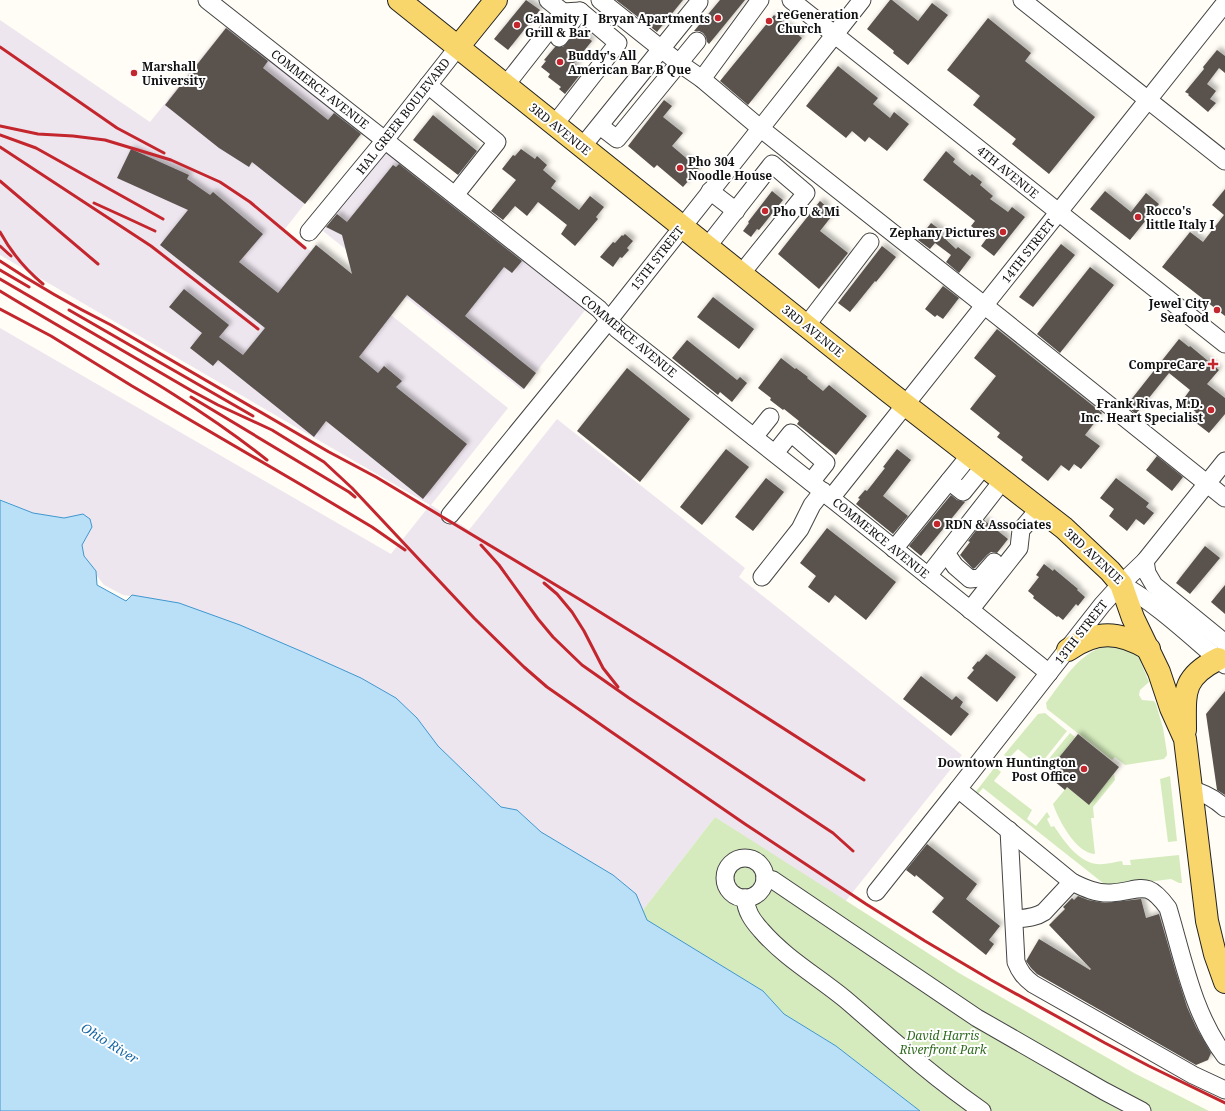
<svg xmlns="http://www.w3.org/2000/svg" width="1225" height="1111" viewBox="0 0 1225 1111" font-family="'Noto Serif',serif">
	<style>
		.industrial { fill: #eee6ef }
		.green { fill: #d5ebbd }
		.water { fill: #b9e0f7; stroke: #3f96cf }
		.building { fill: #5a524d; filter: url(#shadow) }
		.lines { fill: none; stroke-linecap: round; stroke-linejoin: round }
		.minor-casing { stroke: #444; stroke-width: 19 }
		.major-casing { stroke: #222; stroke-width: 24 }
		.minor { stroke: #fff; stroke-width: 17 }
		.major { stroke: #f9d66b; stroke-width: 22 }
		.rail { stroke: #c4262e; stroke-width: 3 }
		.poi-dot { fill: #c4262e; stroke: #fff; stroke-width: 1.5 }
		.labels { text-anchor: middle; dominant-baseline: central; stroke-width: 4; stroke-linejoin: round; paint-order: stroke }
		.poi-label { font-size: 12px; font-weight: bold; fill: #111; stroke: #fff; text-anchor: start }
		.street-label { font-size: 12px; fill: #111; stroke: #fff }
		.park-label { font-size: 12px; font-style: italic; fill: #2f6b1f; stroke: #fff }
		.water-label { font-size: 13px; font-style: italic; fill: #1768a6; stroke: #fff }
	</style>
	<defs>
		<filter id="shadow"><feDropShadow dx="3.5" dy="-3.5" stdDeviation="2" flood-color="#0004"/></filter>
	</defs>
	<rect width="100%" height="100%" fill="#fffdf5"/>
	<g class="industrial">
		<path d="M0 20 150 122 228 25 362 132 284 230 508 408 431 505 469 530 557 419 745 568 739 577 962 755 845 902 715 817 643 910 636 894 613 875 541 832 517 810 501 807 438 746 417 718 396 698 361 678 303 652 240 625 179 603 132 595 130 596 123 595 104 585 97 576 96 571 84 556 82 545 92 527 64 518 33 513 0 499V328L391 554 430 505 0 255Z"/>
		<path d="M387 152 586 309 522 390 323 231Z"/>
	</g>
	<g class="green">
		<path d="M1107 646 1121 647 1136 654 1139 658 1149 682 1140 690 1139 695 1142 700 1154 701 1156 704 1163 728 1167 753V755L1164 759 1125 765 1115 757 1112 760 1047 709 1046 703C1063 681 1079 652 1107 646Z"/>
		<path d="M1045 713 1067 731 1039 766 1018 749 1010 757H1006L1004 755 1038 714Z"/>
		<path d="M1070 733 1075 737 1049 770 1043 766Z"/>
		<path d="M995 767 1001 772 994 781 1032 810 1027 819 1036 826 1047 812 1050 817 1047 819 1051 827 1054 826C1064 841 1078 862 1097 864 1105 865 1114 862 1122 861L1123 865H1131L1130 860 1179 855 1182 883H1179L1171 879 1108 887 983 788 977 795 974 794Z"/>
		<path d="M1114 774 1115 780 1093 807 1094 818H1091L1095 854C1076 853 1059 821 1053 804L1067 787 1089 804Z"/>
		<path d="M1170 776 1177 841 1168 842 1160 779Z"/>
		<path d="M715 817 959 973 1134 1073 1209 1111H920L836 1046 784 1014 763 991 647 920 643 910Z"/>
	</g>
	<path class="water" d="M0 500 33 513 64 518 83 514 90 519 92 527 82 545 84 556 96 571 97 585 126 601 132 595 179 603 240 625 303 652 361 678 396 698 417 718 438 746 501 807 517 810 541 832 613 875 636 894 647 920 763 991 784 1014 836 1046 920 1111H0Z"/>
	<g class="building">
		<path d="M526 0 540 10 508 50 494 39Z"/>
		<path d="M616 0H683L657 32Z"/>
		<path d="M720 0H745L709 44 707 42 706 37 703 33 699 31H694Z"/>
		<path d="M890 0H892L918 21 932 3 948 15 908 65 893 53 894 51 867 29Z"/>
		<path d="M774 15 802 38 748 105 720 81Z"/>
		<path d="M988 18 1031 53 1025 61 1095 117 1049 174 1012 144 1016 139 973 105 980 96 947 70Z"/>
		<path d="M226 28 268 61 263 68 328 120 334 113 361 134 305 204 252 162 249 167 219 148 165 105Z"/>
		<path d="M578 30 592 41 574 63 578 66 573 71 579 76 565 94 559 89 561 87 548 77 550 74 541 67 546 61 544 60 555 47H563Z"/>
		<path d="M1217 50 1225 56V73L1219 68 1207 84 1216 91 1210 99 1216 103 1208 112 1188 95 1189 94 1185 92 1204 69 1203 67Z"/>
		<path d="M838 66 878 98 873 104 890 118 894 112 909 124 887 151 869 137 865 142 852 131 846 138 806 106Z"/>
		<path d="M664 100 672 106 663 117 683 133 672 146 699 169 683 187 657 165 654 168 628 146Z"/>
		<path d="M433 115 477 151 458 175 413 140Z"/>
		<path d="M131 149 189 175 187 179 210 195 213 192 263 234 239 262 278 293 316 245 352 274 342 235 326 227 337 214 347 222 393 165 396 167 399 164 522 261 512 273 504 267 465 316 536 373 524 389 407 295 359 357 378 373 384 366 402 381 396 387 467 444 423 499 326 421 314 437 218 360 213 366 190 348 202 333 169 307 184 289 229 325 219 337 243 355 265 328 160 245 188 210 117 178Z"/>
		<path d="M521 149 535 159 537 156 547 165 543 170 556 181 551 188 579 210 590 196 604 207 596 217 598 219 575 246 561 234 567 225 538 202 527 216 515 206 503 220 491 211 516 180 502 169 513 155 515 156Z"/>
		<path d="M946 151 955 159 953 162 970 176 972 174 982 182 980 185 993 196 990 199 1008 212 1012 207 1025 217 994 256 981 246 987 238 971 226 975 221 923 180Z"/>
		<path d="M1225 189V316L1162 267 1190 232 1203 242 1224 215 1212 205Z"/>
		<path d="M772 191 783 200 759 230 757 229 751 237 743 231 749 223 748 222Z"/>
		<path d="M1105 191 1131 212 1146 193 1159 204 1130 240 1090 209Z"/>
		<path d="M820 201 827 207 824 212 831 217 820 231 848 253 819 289 778 254Z"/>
		<path d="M931 223 943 232 941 235 956 249 958 247 971 257 959 273 946 262 951 255 935 243 930 249 918 240Z"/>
		<path d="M625 234 633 241 627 248 629 250 622 258 620 257 613 267 600 257 613 242 615 243 622 235 623 236Z"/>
		<path d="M1061 244 1075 255 1033 307 1019 297Z"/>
		<path d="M882 246 896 257 876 282 875 281 850 312 838 303Z"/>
		<path d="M1090 267 1114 285 1060 353 1037 334Z"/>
		<path d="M943 286 959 298 943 319 937 315 935 317 925 309Z"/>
		<path d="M713 297 754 329 739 349 697 317Z"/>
		<path d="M997 329 1102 413 1085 435 1100 446 1081 469 1074 464 1069 471 1061 465 1048 481 1021 460 1023 457 997 437 1000 433 970 409 996 376 974 358Z"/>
		<path d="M1179 339 1189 347 1190 346 1219 370 1207 384 1225 398V414L1209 433 1191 419 1196 412 1182 401 1190 390 1169 373 1136 414 1126 406Z"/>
		<path d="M687 340 737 380 740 377 747 383 732 402 720 392 718 395 672 358Z"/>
		<path d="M781 358 795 369 796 368 808 377 807 378 823 391 829 385 867 416 836 455 797 424 799 421 784 409 783 410 770 400 771 398 758 388Z"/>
		<path d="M627 368 690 419 640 482 577 431Z"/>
		<path d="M726 449 749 467 702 525 680 507Z"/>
		<path d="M897 449 911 460 883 496 908 516 893 534 856 504 860 499 858 498 865 490 867 491 885 468 883 467Z"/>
		<path d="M1157 456 1183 477 1172 491 1146 470Z"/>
		<path d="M766 478 784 492 753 531 735 517Z"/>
		<path d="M1116 478 1149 503 1146 507 1154 513 1144 525 1136 519 1127 531 1109 516 1114 509 1100 498Z"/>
		<path d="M951 495 957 500 965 502 921 556 909 546Z"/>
		<path d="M984 520 1008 539 997 553 991 552 987 555 975 568 973 569 960 555 970 542 968 541Z"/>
		<path d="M827 528 896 582 866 620 835 595 829 603 808 587 816 576 800 563Z"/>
		<path d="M1205 546 1220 558 1190 594 1176 583Z"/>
		<path d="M1044 564 1053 571 1054 569 1078 589 1077 590 1085 597 1078 606 1076 604 1063 620 1058 616 1057 617 1033 598 1034 596 1028 591 1039 577 1036 575Z"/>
		<path d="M1225 585V614L1211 602Z"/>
		<path d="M986 654 1016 677 997 702 967 678 974 670 972 668 978 661 979 662Z"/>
		<path d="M921 676 952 700 956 696 963 702 960 707 969 714 951 736 903 699Z"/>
		<path d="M1225 691V795L1217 790 1206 714Z"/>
		<path d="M1078 734 1119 767 1089 805 1067 787 1065 790 1054 781 1057 779 1048 771Z"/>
		<path d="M927 844 977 884 966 899 1000 926 989 940 994 944 986 955 932 912 944 898 916 875 915 877 906 870Z"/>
		<path d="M1078 896 1088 900 1105 903 1141 899 1146 918 1159 914 1175 969 1187 1007 1196 1027 1211 1053 1208 1060 1196 1065 1037 974 1031 968 1026 961 1039 939 1090 970 1091 969 1049 925 1065 909 1063 907 1072 898 1074 900Z"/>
	</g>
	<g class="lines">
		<defs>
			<g id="minor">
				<path d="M207 0 599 309 617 329 846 510 1049 673"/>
				<path d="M548 0 563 12"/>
				<path d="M600 0 679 63 702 79 760 128 999 317 1225 498"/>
				<path d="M791 0 1225 344"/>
				<path d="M1022 0 1225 161"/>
				<path d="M559 38 580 11"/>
				<path d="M702 79 760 0"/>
				<path d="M428 85 497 142 455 195"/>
				<path d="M505 86 563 12 580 11 618 43 554 125"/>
				<path d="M600 126 617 139 697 41"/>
				<path d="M582 147 699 2"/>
				<path d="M710 191 736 211"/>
				<path d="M309 232 385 140 458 47"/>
				<path d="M707 247 772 164 806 193 741 274"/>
				<path d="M806 326 870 242"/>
				<path d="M754 437 770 417"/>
				<path d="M775 453 791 433 826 463 811 482"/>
				<path d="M949 481 963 492 984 466"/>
				<path d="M831 498 1225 3"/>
				<path d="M450 515 609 320 862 0"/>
				<path d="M894 549 970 455"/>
				<path d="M946 553 955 566 970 579 980 578 994 562"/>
				<path d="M1145 561 1147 573 1154 585 1225 643"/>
				<path d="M928 576 1003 480"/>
				<path d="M762 577 800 529 812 505 823 491"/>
				<path d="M1121 584C1159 605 1191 637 1225 665"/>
				<path d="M970 610 1019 548 1021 530 1039 509"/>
				<path d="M958 789 1102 605 1121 584 1145 561 1225 461"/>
				<path d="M1192 790C1205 793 1215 799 1225 808"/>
				<path d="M1009 830 1016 962C1020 972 1024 977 1033 984L1193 1075 1225 1090"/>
				<circle cx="745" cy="878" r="20"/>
				<path d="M765 878 773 880 977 1018 1104 1091 1142 1111"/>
				<path d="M876 892 958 789 1072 882C1084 888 1097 894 1111 893 1141 891 1146 878 1168 908 1183 958 1193 1014 1225 1056"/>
				<path d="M745 898C746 911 752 920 761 930 785 958 817 976 845 999 865 1016 884 1033 903 1049 928 1071 955 1092 982 1111"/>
				<path d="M1015 919C1025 918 1035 918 1044 912L1072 882"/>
			</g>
			<g id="major">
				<path d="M399 0 889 392 1064 528 1110 571 1121 584 1133 618 1159 672 1171 708 1185 739 1207 921 1215 954 1225 982"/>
				<path d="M458 47 496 0"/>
				<path d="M1068 650C1096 630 1119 631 1149 649"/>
				<path d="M1185 730C1185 693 1181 678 1218 659"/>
			</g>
		</defs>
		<use href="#minor" class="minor-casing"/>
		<use href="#major" class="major-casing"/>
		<use href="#minor" class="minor"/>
		<use href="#major" class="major"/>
		<g class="rail">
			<path d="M0 47 117 128 164 153"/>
			<path d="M0 126 38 134 73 136 105 140 171 160 220 182 250 202 305 248"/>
			<path d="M0 135 36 148 163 219"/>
			<path d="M0 147 151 246 258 329"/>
			<path d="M0 181 98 264"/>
			<path d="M94 203 127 218 155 231"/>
			<path d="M0 232C11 252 26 270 43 284"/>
			<path d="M0 246 11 256"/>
			<path d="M0 261C36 285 73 306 111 325L329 452 376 477 579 599 672 657 864 780"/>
			<path d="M0 270 29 287"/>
			<path d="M0 279 192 391 218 405 272 430 324 462 352 488 474 618 524 667 547 687 610 731 745 824 866 904 925 941 991 980 1105 1043 1149 1066 1225 1103"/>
			<path d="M0 291C90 346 184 394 267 460"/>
			<path d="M0 309 51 336 132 386 305 487 372 527 405 550"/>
			<path d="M69 310 253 416"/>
			<path d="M191 397 324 477 349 492 355 497"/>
			<path d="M481 545 499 565 538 619 553 637 582 665 629 698 833 833 853 851"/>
			<path d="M544 583 557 594 572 612 584 631 603 668 618 687"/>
		</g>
	</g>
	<g class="poi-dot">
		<circle cx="718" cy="18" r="4"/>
		<circle cx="769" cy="21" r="4"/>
		<circle cx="517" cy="25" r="4"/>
		<circle cx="560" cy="62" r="4"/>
		<circle cx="134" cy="73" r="4"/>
		<circle cx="680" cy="168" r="4"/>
		<circle cx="765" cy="211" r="4"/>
		<circle cx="1138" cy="217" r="4"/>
		<circle cx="1003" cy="232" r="4"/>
		<circle cx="1217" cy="310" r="4"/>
		<path d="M1211 358h4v4h4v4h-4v4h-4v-4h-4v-4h4z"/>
		<circle cx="1211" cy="410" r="4"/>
		<circle cx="937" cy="524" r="4"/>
		<circle cx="1084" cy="769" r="4"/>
	</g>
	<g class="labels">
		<g class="poi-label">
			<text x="777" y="14">reGeneration<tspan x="777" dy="14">Church</tspan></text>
			<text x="525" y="18">Calamity J<tspan x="525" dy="14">Grill &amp; Bar</tspan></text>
			<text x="710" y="18" text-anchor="end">Bryan Apartments</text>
			<text x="568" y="55">Buddy's All<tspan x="568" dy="14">American Bar B Que</tspan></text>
			<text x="142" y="66">Marshall<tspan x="142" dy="14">University</tspan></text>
			<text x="688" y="161">Pho 304<tspan x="688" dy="14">Noodle House</tspan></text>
			<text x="1146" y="210">Rocco's<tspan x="1146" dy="14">little Italy I</tspan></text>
			<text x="773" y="211">Pho U &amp; Mi</text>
			<text x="995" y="232" text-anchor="end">Zephany Pictures</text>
			<text x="1209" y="303" text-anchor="end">Jewel City<tspan x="1209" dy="14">Seafood</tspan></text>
			<text x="1205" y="364" text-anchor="end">CompreCare</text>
			<text x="1203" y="403" text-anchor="end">Frank Rivas, M.D.<tspan x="1203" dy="14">Inc. Heart Specialist</tspan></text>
			<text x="945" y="524">RDN &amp; Associates</text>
			<text x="1076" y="762" text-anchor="end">Downtown Huntington<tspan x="1076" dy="14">Post Office</tspan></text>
		</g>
		<g class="street-label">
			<text transform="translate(320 89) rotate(38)">COMMERCE AVENUE</text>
			<text transform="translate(403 116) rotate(-52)">HAL GREER BOULEVARD</text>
			<text transform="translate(560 129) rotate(39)">3RD AVENUE</text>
			<text transform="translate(1008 172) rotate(39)">4TH AVENUE</text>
			<text transform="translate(1028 251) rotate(-52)">14TH STREET</text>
			<text transform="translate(657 258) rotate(-52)">15TH STREET</text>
			<text transform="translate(813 331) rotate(39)">3RD AVENUE</text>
			<text transform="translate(629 336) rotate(40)">COMMERCE AVENUE</text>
			<text transform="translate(881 538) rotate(39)">COMMERCE AVENUE</text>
			<text transform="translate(1094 556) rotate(43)">3RD AVENUE</text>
			<text transform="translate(1081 632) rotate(-52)">13TH STREET</text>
		</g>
		<g class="park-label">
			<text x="943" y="1035">David Harris<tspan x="943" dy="14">Riverfront Park</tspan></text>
		</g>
		<g class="water-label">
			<text transform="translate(110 1043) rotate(32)">Ohio River</text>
		</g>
	</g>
</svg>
